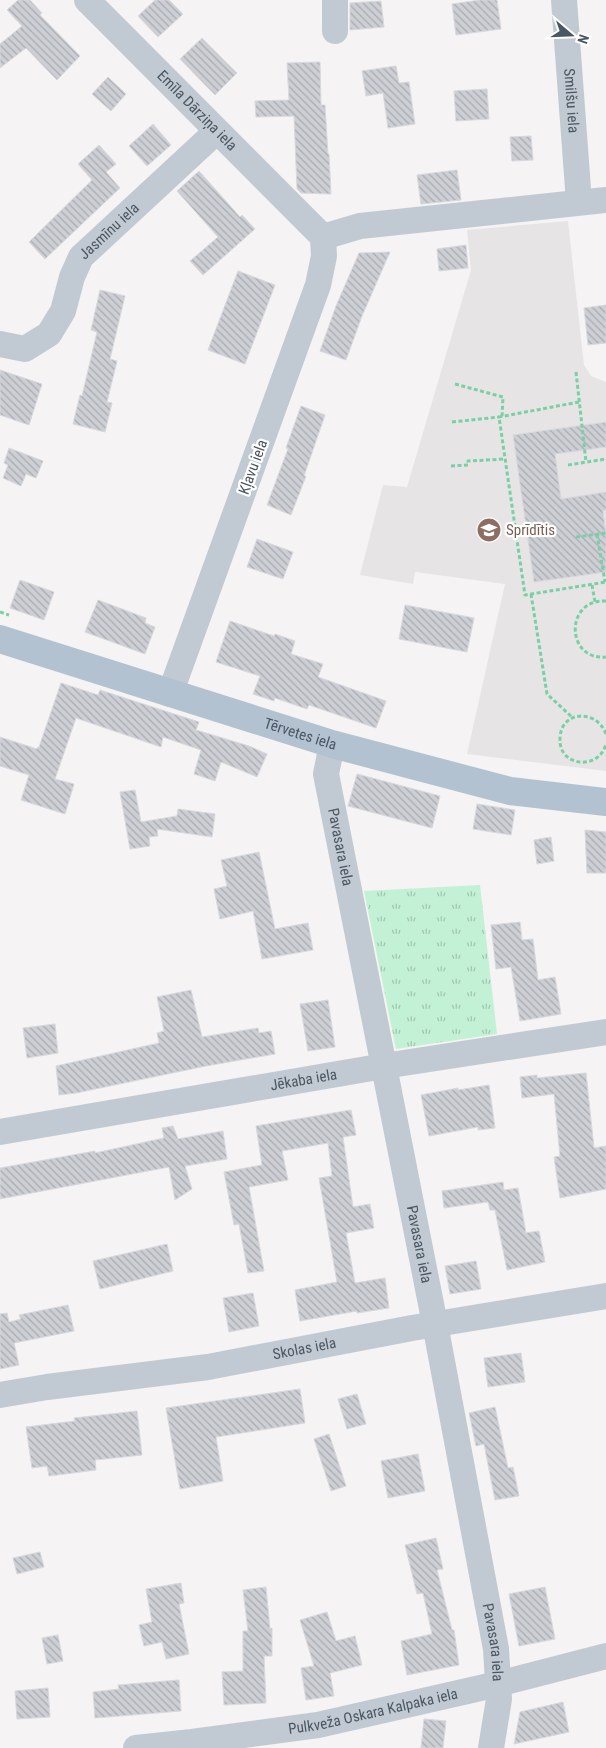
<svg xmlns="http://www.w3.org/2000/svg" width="606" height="1748" viewBox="0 0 606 1748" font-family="'Roboto Condensed',sans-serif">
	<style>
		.education { fill: #e6e4e5 }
		.grass { fill: url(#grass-tufts) }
		.building { fill: url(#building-back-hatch); stroke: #d7d9de }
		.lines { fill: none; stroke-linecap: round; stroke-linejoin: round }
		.path { stroke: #7ad0a6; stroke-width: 3; stroke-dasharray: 4 2.5; stroke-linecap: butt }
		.minor { stroke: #c1cad2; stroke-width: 26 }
		.major { stroke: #b3c2d1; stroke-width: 28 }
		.labels { text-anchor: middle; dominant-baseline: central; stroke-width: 4.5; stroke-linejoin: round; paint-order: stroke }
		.street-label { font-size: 15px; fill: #4a5661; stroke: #fff }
		.education-label { font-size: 15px; fill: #785e54; stroke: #fff; text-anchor: start }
	</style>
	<defs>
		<pattern id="grass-tufts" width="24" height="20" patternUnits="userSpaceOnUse" patternTransform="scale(1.25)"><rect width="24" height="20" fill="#c3f1d5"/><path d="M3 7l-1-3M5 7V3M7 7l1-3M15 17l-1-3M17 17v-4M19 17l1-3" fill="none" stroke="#a0c6b0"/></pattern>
		<pattern id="building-back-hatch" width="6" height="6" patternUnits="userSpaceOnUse" patternTransform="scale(1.25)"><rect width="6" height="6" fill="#cdcfd5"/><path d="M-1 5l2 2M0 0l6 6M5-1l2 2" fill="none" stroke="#a8abb0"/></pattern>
	</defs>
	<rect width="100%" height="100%" fill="#f5f3f3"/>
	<path class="education" d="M568 221 584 365 591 376 606 382V771L467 754 505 584 415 572 413 584 360 575 383 485 407 487 471 270 467 230Z"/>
	<path class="grass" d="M480 885 497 1034 396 1049 364 891Z"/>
	<g class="building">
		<path d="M18 0H30L42 13 40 15 80 56 57 80 26 48 0 68V44L22 26 7 10Z"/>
		<path d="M155 0H169L183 14 158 37 138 16Z"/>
		<path d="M480 0H497L501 29 456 35 452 4Z"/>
		<path d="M381 1 384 27 350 30V3Z"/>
		<path d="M202 38 237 73 215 95 180 59Z"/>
		<path d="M320 62 321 105H325L328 154H329L331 194 301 193 297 189 294 116 256 117 255 101 289 100 287 63Z"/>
		<path d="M396 66 399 83 409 82 415 124 388 128 383 93 366 96 362 71Z"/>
		<path d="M108 77 126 94 111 111 92 94Z"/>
		<path d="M487 89 489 119 456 121 454 91Z"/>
		<path d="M153 124 171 145 147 166 129 146Z"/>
		<path d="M531 136 533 160 512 161 510 137Z"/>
		<path d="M99 145 116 164 106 172 120 188 45 259 29 242 92 180 78 164Z"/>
		<path d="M457 170 461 200 421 204 417 175Z"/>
		<path d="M199 171 240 217 242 215 255 229 203 275 190 261 218 237 177 191Z"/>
		<path d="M466 245 468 268 439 271 437 249Z"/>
		<path d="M390 252 362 316 346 360 320 351 336 306 359 253Z"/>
		<path d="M238 271 275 285 245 364 208 350Z"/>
		<path d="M100 290 125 296 110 359 117 361 107 402 112 403 105 432 73 424 80 395 82 396 97 332 91 330Z"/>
		<path d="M606 305V343L588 345 584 308Z"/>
		<path d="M0 370 42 384 29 425 0 415Z"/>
		<path d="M301 406 325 415 304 476H306L291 515 267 505 288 449 286 448Z"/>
		<path d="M606 422V447L555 454 561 499 606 492V510L603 511 606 536V572L534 582 513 435Z"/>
		<path d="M9 448 43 461 36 478 26 474 21 486 3 478 8 465 4 463Z"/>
		<path d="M257 539 293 552 283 579 247 567Z"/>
		<path d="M20 580 54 592 44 620 10 608Z"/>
		<path d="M98 600 146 618 145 623 155 627 145 654 85 632Z"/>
		<path d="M405 605 474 618 467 652 399 639Z"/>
		<path d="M230 621 274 636 275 634 295 641 291 654 323 664 318 677 386 701 376 728 309 705 307 709 275 698 274 701 253 694 260 676 216 662Z"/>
		<path d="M61 683 98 695 100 690 199 722 196 730 249 746 267 754 257 777 221 762 215 781 194 774 201 750 163 737 161 747 76 718 55 779 74 784 65 814 21 800 29 775 0 766V737L37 749 38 747H39Z"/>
		<path d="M357 774 440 796 432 828 348 806Z"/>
		<path d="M135 790 141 822 177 816 178 809 215 814 212 837 157 829 158 836 149 837 150 846 130 849 120 792Z"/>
		<path d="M477 804 515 810 511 835 473 829Z"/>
		<path d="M585 830 606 832V873H587Z"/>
		<path d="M551 837 554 861 537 864 534 840Z"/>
		<path d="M259 852 275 929 308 923 313 950 262 959 253 911 220 919 214 889 227 886 221 860Z"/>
		<path d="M520 922 522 940 533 939 538 980 555 977 561 1014 520 1021 511 967 496 969 491 925Z"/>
		<path d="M191 990 202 1037 258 1028 259 1033 271 1031 275 1054 206 1066 76 1093 59 1095 56 1066 159 1043 157 1033 164 1031 157 997Z"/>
		<path d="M328 1000 335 1047 308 1051 300 1004Z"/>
		<path d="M55 1024 58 1053 27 1058 23 1028Z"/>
		<path d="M586 1073 594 1148 606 1146V1189L560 1198 554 1157 560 1156 554 1094 522 1098 520 1077 537 1075V1078Z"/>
		<path d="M489 1085 495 1128 478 1130V1127L429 1136 421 1095 458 1088V1090Z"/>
		<path d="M351 1110 356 1135 343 1137 353 1207 370 1204 374 1228 346 1233 355 1283 385 1278 389 1308 357 1313V1311L300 1321 295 1290 337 1282 319 1178 332 1176 328 1143 282 1151 288 1180 249 1187 264 1271 248 1273 239 1224 234 1225 224 1172 262 1165 256 1126Z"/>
		<path d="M173 1126 178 1139 223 1131 227 1159 185 1166 192 1189 175 1200 169 1167 0 1199V1168L95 1151V1153L164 1138 162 1128Z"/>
		<path d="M503 1182 504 1190 518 1188 526 1233 539 1231 545 1262 507 1270 495 1210H490L488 1202 444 1208 442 1191Z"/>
		<path d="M167 1244 173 1271 100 1289 93 1261Z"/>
		<path d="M476 1261 481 1289 450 1294 445 1266Z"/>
		<path d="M253 1293 259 1326 229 1332 223 1298Z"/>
		<path d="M68 1305 74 1331 14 1343 19 1365 0 1369V1314L7 1313 9 1322 21 1319 19 1315Z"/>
		<path d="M521 1353 525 1382 488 1387 484 1358Z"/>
		<path d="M300 1389 305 1423 216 1437 223 1481 180 1489 166 1408Z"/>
		<path d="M357 1394 366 1424 347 1429 338 1399Z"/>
		<path d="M495 1407 508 1468 513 1467 519 1496 495 1500 484 1444 476 1446 469 1413Z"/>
		<path d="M137 1411 142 1455 95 1460 96 1470 49 1476 47 1466 32 1468 26 1427 75 1421 74 1418Z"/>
		<path d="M329 1434 346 1486 331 1491 314 1439Z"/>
		<path d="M418 1454 425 1491 388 1498 381 1461Z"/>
		<path d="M436 1538 443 1569 437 1570 452 1630H454L459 1665 407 1675 401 1641 432 1634 423 1593 417 1594 405 1545Z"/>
		<path d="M40 1552 44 1567 17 1574 13 1558Z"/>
		<path d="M181 1583 184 1603 179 1604 189 1654 166 1659 162 1642 144 1646 139 1625 152 1622 146 1589Z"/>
		<path d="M266 1587 270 1629 272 1628V1656H264L266 1703 224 1705 222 1672 243 1671V1631H248L243 1590Z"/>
		<path d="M545 1587 555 1639 519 1646 509 1594Z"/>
		<path d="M327 1612 336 1641 355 1636 362 1665 330 1673 334 1696 306 1700 301 1668 314 1666 300 1620Z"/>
		<path d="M58 1635 63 1661 47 1664 42 1638Z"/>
		<path d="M179 1680 181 1711 95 1718 93 1692 119 1689 118 1685Z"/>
		<path d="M48 1688 50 1717 17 1719 15 1691Z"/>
		<path d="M563 1702 569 1732 514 1744 520 1712Z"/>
		<path d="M424 1719 446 1721 443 1748H421Z"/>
	</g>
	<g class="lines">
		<g class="path">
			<path d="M576 372 586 462"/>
			<path d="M455 384 503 397 502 417"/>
			<path d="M579 402 499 417 525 595 606 582"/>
			<path d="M452 422 499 417"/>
			<path d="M568 465 606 459"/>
			<path d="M451 466 468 465V461L505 459"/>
			<path d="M597 534 605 582"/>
			<path d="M576 537 606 533"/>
			<path d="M592 585 595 602"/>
			<path d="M531 594 547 694 573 718"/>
			<path d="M606 601C564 599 566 661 606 657"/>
			<path d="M0 612 9 615"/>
			<path d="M606 734C597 709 561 710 560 738 558 767 599 771 606 744"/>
		</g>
		<g class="minor">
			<path id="s1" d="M87 0 323 237 324 256 318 285 170 694"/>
			<path d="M335 0V31"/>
			<path id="s2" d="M564 0 579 202"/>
			<path d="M323 237 360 226 606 200"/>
			<path id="s3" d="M0 344 25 349 49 334 63 311 72 277 81 257 217 131"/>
			<path id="s4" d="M332 744 326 774 435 1324 496 1649 499 1699 491 1748"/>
			<path id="s5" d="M0 1132 384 1066 606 1032"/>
			<path id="s6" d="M0 1395 47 1387 208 1367 412 1328 606 1296"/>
			<path id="s7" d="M136 1748 192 1742 318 1725 498 1684 606 1656"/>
		</g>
		<path class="major" id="s8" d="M0 639 332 744 510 791 606 802"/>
	</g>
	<defs>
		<symbol id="school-disc" viewBox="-11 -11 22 22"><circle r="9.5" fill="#8d6e63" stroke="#fff"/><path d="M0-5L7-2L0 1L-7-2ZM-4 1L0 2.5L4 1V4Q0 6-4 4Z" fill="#fff"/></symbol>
	</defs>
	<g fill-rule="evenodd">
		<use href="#school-disc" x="475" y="516" width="28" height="28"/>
	</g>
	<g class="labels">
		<g class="street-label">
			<text stroke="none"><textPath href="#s2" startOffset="101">Smilšu iela</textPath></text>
			<text stroke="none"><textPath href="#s1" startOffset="156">Emīla Dārziņa iela</textPath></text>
			<text stroke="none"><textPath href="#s3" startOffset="176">Jasmīnu iela</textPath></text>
			<text transform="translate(253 467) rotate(-70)">Kļavu iela</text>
			<text stroke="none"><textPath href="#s8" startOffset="315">Tērvetes iela</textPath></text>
			<text stroke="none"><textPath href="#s4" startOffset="105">Pavasara iela</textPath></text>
			<text stroke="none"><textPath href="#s5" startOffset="308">Jēkaba iela</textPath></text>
			<text stroke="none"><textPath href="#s4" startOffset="510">Pavasara iela</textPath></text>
			<text stroke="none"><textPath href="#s6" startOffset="308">Skolas iela</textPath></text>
			<text stroke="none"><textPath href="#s4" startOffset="915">Pavasara iela</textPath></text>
			<text stroke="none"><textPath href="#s7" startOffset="240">Pulkveža Oskara Kalpaka iela</textPath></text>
		</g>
		<g class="education-label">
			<text x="506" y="530">Sprīdītis</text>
		</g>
	</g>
	<g transform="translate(571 35) rotate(109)" stroke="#ffffff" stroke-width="4" paint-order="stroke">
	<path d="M0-4L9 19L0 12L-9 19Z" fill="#4a5661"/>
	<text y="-8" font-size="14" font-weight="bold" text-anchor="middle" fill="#4a5661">N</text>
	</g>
</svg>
